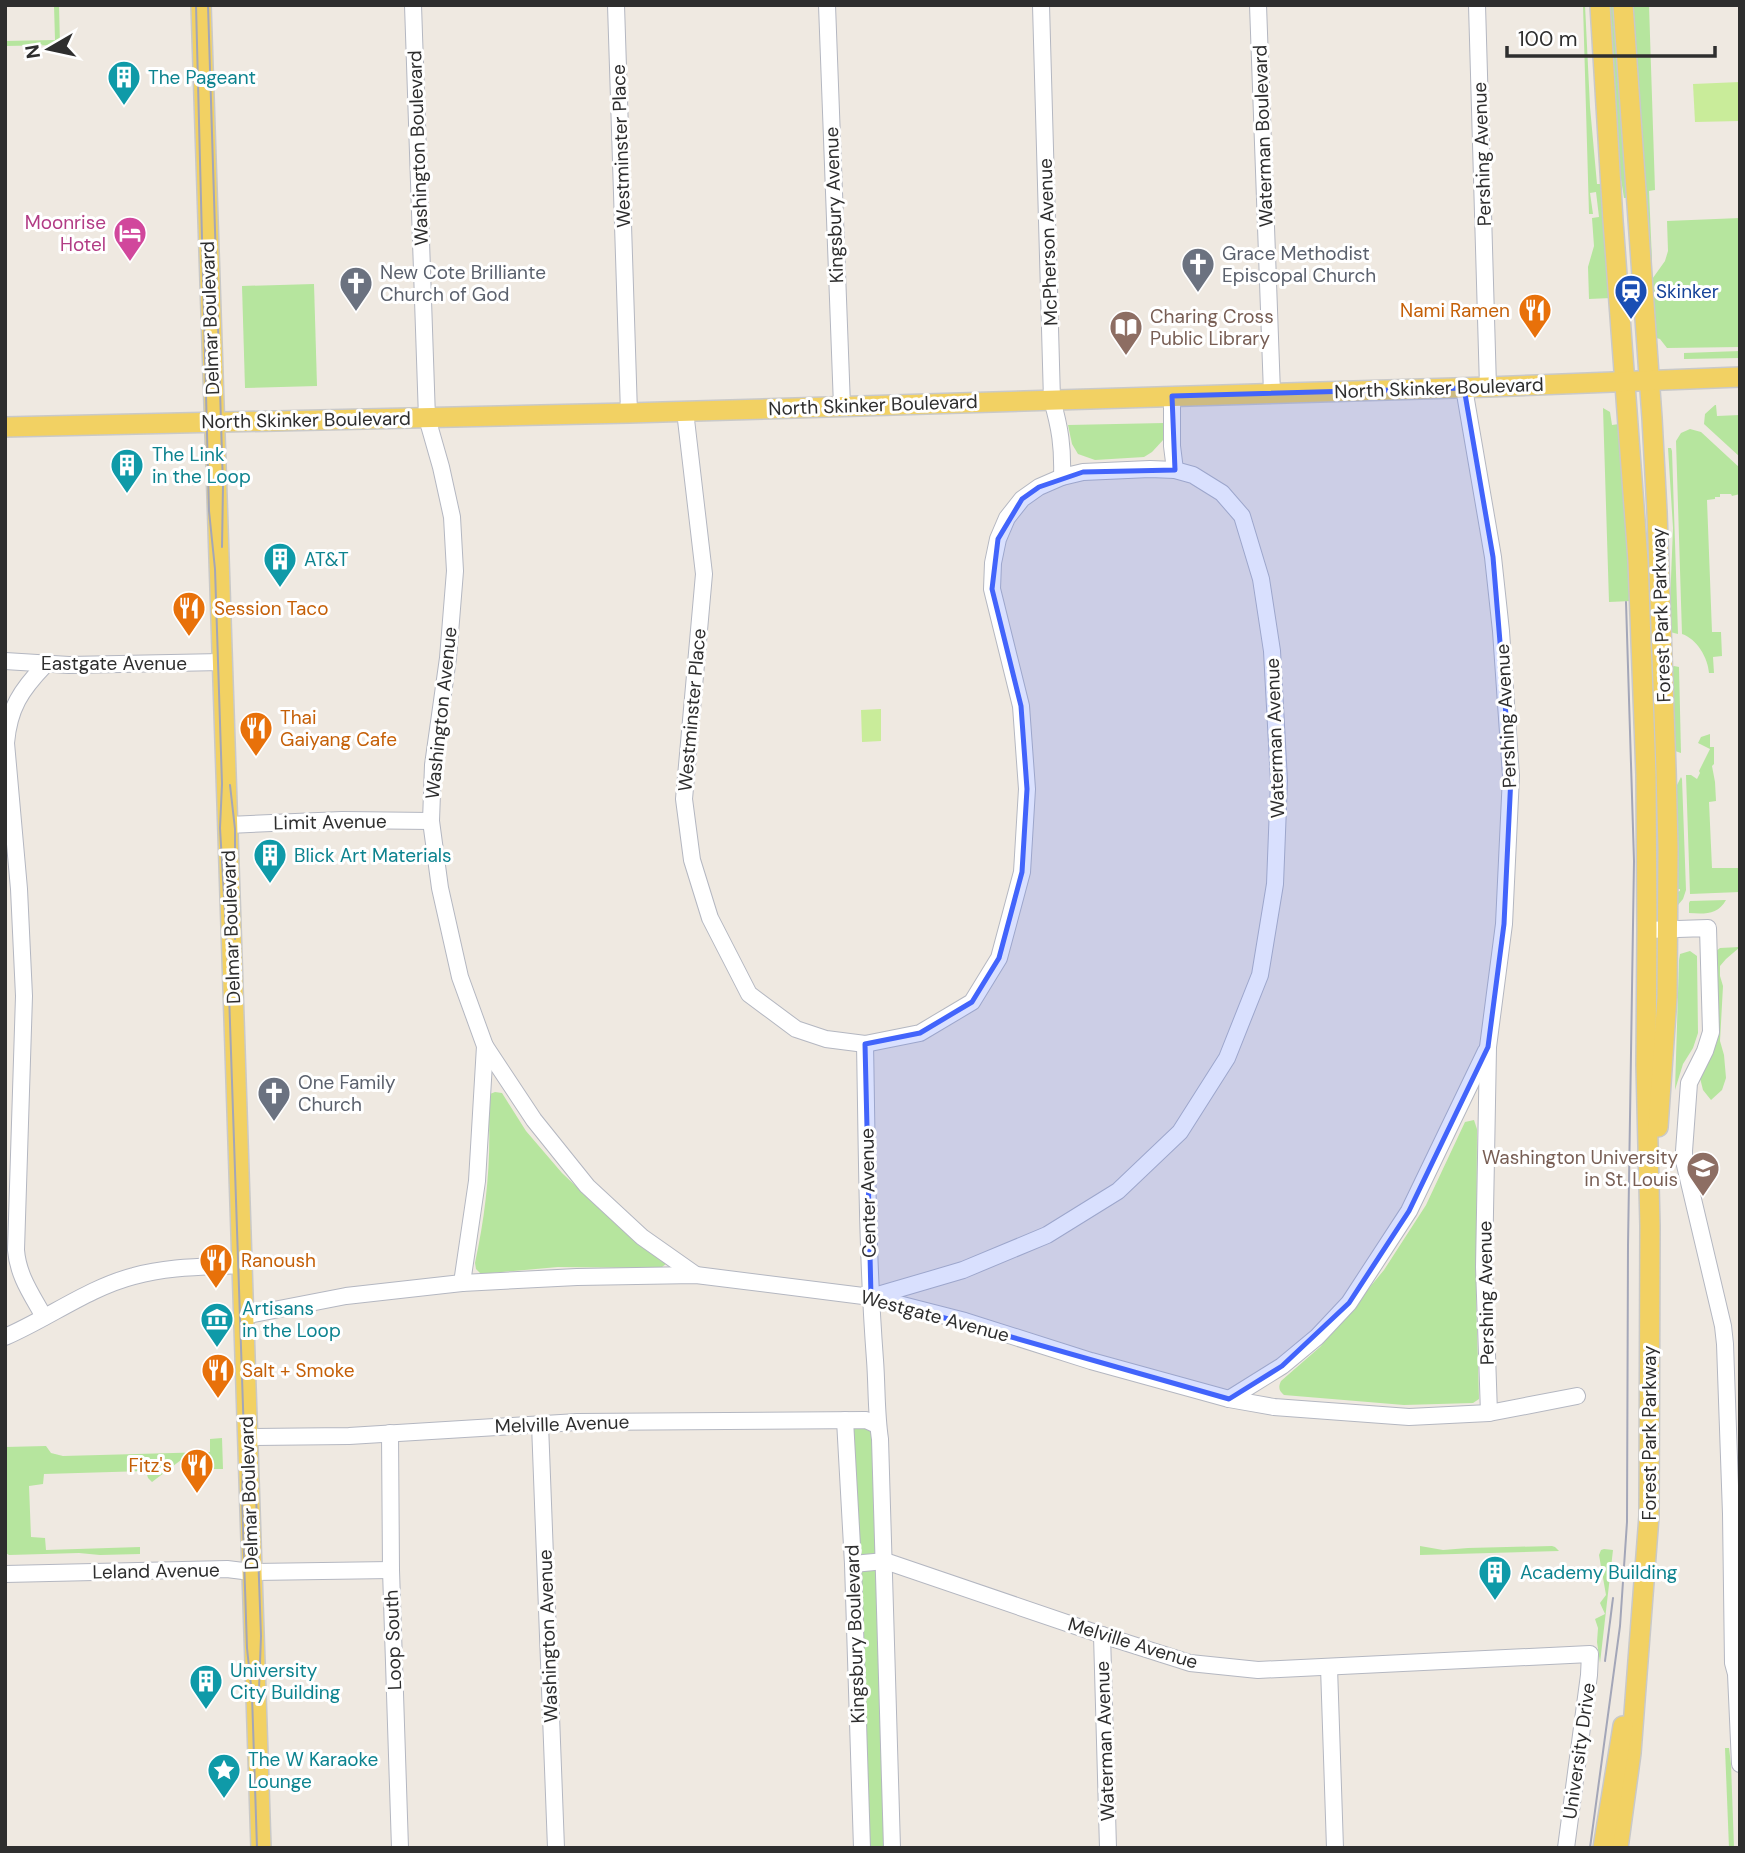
<svg xmlns="http://www.w3.org/2000/svg" width="1745" height="1853" viewBox="0 0 1745 1853" font-family="'DM Sans',sans-serif">
	<style>
		.green { fill: #b6e59e }
		.pitch { fill: #c9ec9a }
		.lines { fill: none; stroke-linecap: round; stroke-linejoin: round }
		.minor-casing { stroke: #b4b7c1; stroke-width: 18 }
		.major-casing { stroke: #c9c9c9; stroke-width: 22 }
		.minor { stroke: #fff; stroke-width: 16 }
		.major { stroke: #f2d163; stroke-width: 19 }
		.tram { stroke: #a3a6b8; stroke-width: 2 }
		.marked { fill: #4264fb; fill-opacity: 0.2; stroke: #4264fb; stroke-width: 5; stroke-linejoin: round }
		.labels { text-anchor: middle; dominant-baseline: central; stroke-width: 6; stroke-linejoin: round; paint-order: stroke }
		.culture-label { font-size: 19px; fill: #0d838f; stroke: #fff; text-anchor: start }
		.street-label { font-size: 19px; fill: #2e2e2e; stroke: #fff }
		.hotel-label { font-size: 19px; fill: #b23c85; stroke: #fff; text-anchor: end }
		.worship-label { font-size: 19px; fill: #5b616d; stroke: #fff; text-anchor: start }
		.transit-label { font-size: 19px; fill: #164399; stroke: #fff; text-anchor: start }
		.food-label { font-size: 19px; fill: #c56008; stroke: #fff; text-anchor: start }
		.education-label { font-size: 19px; fill: #785e54; stroke: #fff; text-anchor: start }
	</style>
	<rect width="100%" height="100%" fill="#efe9e1"/>
	<g class="green">
		<path d="M54 5H59L60 45 5 46V41L55 40Z"/>
		<path d="M1583 5H1585L1590 107 1597 184H1601L1611 298 1589 299 1588 267 1594 246 1592 218 1599 217 1596 192 1590 193 1593 214H1589Z"/>
		<path d="M1607 5H1615L1627 198H1624L1616 148Z"/>
		<path d="M1630 5H1649L1655 190 1649 191 1652 260 1650 261Z"/>
		<path d="M1740 218V347L1667 348 1660 339 1653 337 1650 282 1665 261 1668 251 1667 221Z"/>
		<path d="M314 284 317 386 245 388 242 286Z"/>
		<path d="M1740 351V358L1684 359V353Z"/>
		<path d="M1715 405H1716L1717 416 1740 415V457L1704 424 1705 414Z"/>
		<path d="M1603 408 1610 412 1612 425 1619 424 1631 601 1609 602Z"/>
		<path d="M1164 423V439L1152 452 1144 457 1095 460 1078 454 1072 444 1068 425Z"/>
		<path d="M1690 429 1701 432 1740 468V494L1732 496 1731 494H1720V497H1715V499L1707 500 1712 632H1721L1722 656 1713 657 1714 673H1709C1708 658 1697 639 1682 634L1676 441 1681 433Z"/>
		<path d="M1668 448H1671L1672 451 1678 634 1670 632 1669 628 1673 528Z"/>
		<path d="M1674 666 1679 667 1681 753 1675 751 1672 667Z"/>
		<path d="M1710 734V747H1714V764L1712 766 1715 782 1716 801 1709 802 1712 868H1740V892L1690 894 1686 775H1691L1697 779 1700 773 1699 771 1710 749 1698 743 1701 737Z"/>
		<path d="M1681 777 1682 779 1686 890 1683 899 1678 905 1677 892 1680 891V889H1677L1675 789Z"/>
		<path d="M1726 900C1718 915 1704 914 1689 913V903L1690 901Z"/>
		<path d="M1740 947 1726 959 1720 966V976L1723 986 1720 1041 1724 1055 1726 1078 1722 1090 1711 1100 1703 1090 1699 1074 1715 952 1720 948Z"/>
		<path d="M1690 951 1697 956 1698 1033 1693 1048 1683 1064 1675 1090 1679 960 1680 954Z"/>
		<path d="M495 1092 502 1093 526 1131 562 1173 599 1208 660 1254 666 1264 662 1267 651 1268 558 1267 481 1274 476 1269 475 1263C487 1208 492 1154 488 1098L490 1094Z"/>
		<path d="M1474 1120 1477 1129 1476 1296 1479 1399 1473 1403 1404 1405 1284 1395C1279 1391 1278 1387 1281 1381L1320 1347 1384 1270 1426 1205 1465 1122Z"/>
		<path d="M845 1420 877 1425 892 1848H862Z"/>
		<path d="M222 1438 223 1469H211V1459L181 1460 152 1482 148 1478 146 1471 44 1474 43 1484 29 1486 31 1537 45 1538 46 1550 140 1547V1554L100 1555 79 1553 9 1555 6 1553 5 1447 46 1446 51 1453 63 1456 210 1452V1439Z"/>
		<path d="M1420 1546 1443 1550 1468 1548 1552 1546 1555 1547 1559 1551 1420 1555Z"/>
		<path d="M1604 1549 1613 1550 1600 1663 1597 1642 1598 1628 1595 1619 1605 1614 1600 1603 1606 1595 1599 1555 1601 1550Z"/>
		<path d="M1725 1748H1729L1731 1764 1734 1848H1729Z"/>
	</g>
	<g class="pitch">
		<path d="M1740 82V121L1695 122 1693 84Z"/>
		<path d="M881 709V741L862 742 861 710Z"/>
	</g>
	<g class="lines">
		<defs>
			<g id="minor">
				<path d="M413 5 427 418 441 467 452 517 455 571 448 658 433 765 431 821 440 888 460 977 485 1046 477 1181 462 1283"/>
				<path d="M616 5 629 413"/>
				<path d="M827 5 842 406"/>
				<path d="M1041 5 1052 400C1060 428 1063 447 1062 477"/>
				<path d="M1258 5 1272 393"/>
				<path d="M1477 5 1488 387"/>
				<path d="M1464 388 1493 557 1501 631 1511 776 1504 924 1488 1047 1484 1267 1489 1413"/>
				<path d="M1172 396V446L1175 470"/>
				<path d="M685 411 704 574 684 799 692 860 710 918 749 994 796 1029 826 1039 865 1044 920 1033 972 1002 999 958 1022 872 1027 789 1021 706 992 589 993 563 998 539 1007 518 1022 499 1039 487 1062 477 1083 472 1150 469 1175 470 1193 475 1222 493 1242 516 1261 579 1272 651 1279 781 1275 884 1260 975 1227 1058 1180 1132 1118 1191 1047 1235 963 1270 871 1297"/>
				<path d="M5 661 69 665 222 662"/>
				<path d="M228 825 342 820 431 821"/>
				<path d="M1647 930 1708 928 1711 1032 1705 1051 1689 1083 1684 1151V1161L1723 1326 1725 1344 1731 1514 1733 1663 1736 1674 1740 1764"/>
				<path d="M865 1044C867 1149 867 1255 875 1360 877 1386 876 1413 880 1439L892 1848"/>
				<path d="M485 1046 534 1120 587 1186 642 1237 696 1275"/>
				<path d="M243 1316 346 1296 462 1283 577 1277 696 1275 871 1297 965 1321 1091 1361 1229 1399 1274 1407 1409 1417 1489 1413 1577 1396"/>
				<path d="M44 1317C32 1295 18 1276 16 1250L24 996 19 889 6 743C9 708 21 690 45 665"/>
				<path d="M5 1337C49 1318 88 1288 134 1276 169 1266 206 1267 242 1265"/>
				<path d="M1229 1399 1282 1366 1317 1337 1349 1303 1409 1211 1486 1051"/>
				<path d="M845 1420 853 1564 862 1848"/>
				<path d="M540 1424 556 1848"/>
				<path d="M390 1433 391 1570 400 1848"/>
				<path d="M247 1437 349 1436 577 1422 866 1420 877 1425"/>
				<path d="M853 1564 885 1561 1102 1635 1190 1663 1258 1670 1590 1654 1589 1675 1566 1848"/>
				<path d="M5 1574 227 1569 251 1572 391 1570"/>
				<path d="M1102 1635 1108 1848"/>
				<path d="M1329 1667 1335 1848"/>
			</g>
			<g id="major">
				<path d="M201 5 261 1848"/>
				<path d="M1600 5 1613 221 1638 561 1646 775 1647 930 1646 1065 1650 1226 1649 1516 1631 1753 1618 1848"/>
				<path d="M1623 5 1652 418 1657 512 1666 770 1668 848 1667 997 1658 1127"/>
				<path d="M5 427 629 413 1488 387 1740 377"/>
				<path d="M1603 1848 1623 1726"/>
			</g>
		</defs>
		<use href="#minor" class="minor-casing"/>
		<use href="#major" class="major-casing"/>
		<use href="#minor" class="minor"/>
		<use href="#major" class="major"/>
		<g class="tram">
			<path d="M196 5 209 511 215 569 222 784 220 828 228 964 244 1436 242 1498 247 1648 252 1695 257 1848"/>
			<path d="M208 5 223 486 222 547"/>
			<path d="M230 785 235 829V939"/>
			<path d="M251 1449 256 1494 261 1636 259 1690"/>
			<path d="M1605 1661 1613 1598"/>
			<path d="M1590 1848 1620 1626 1627 1522 1628 1246 1634 861 1626 602"/>
		</g>
	</g>
	<path class="marked" d="M1464 388 1493 557 1511 776 1504 924 1488 1047 1409 1211 1349 1303 1282 1366 1229 1399 871 1297 865 1044 920 1033 972 1002 999 958 1022 872 1027 789 1021 706 992 589 998 539 1022 499 1039 487 1083 472 1175 470 1172 396Z"/>
	<defs>
		<symbol id="building-pin" viewBox="-11 -11 22 30"><path d="M0 17L-7.5 6A9.5 9.5 0 1 1 7.5 6Z" fill="#0f9aa8" stroke="#fff"/><path d="M-4-6H4V6H1V3H-1V6H-4ZM-2.5-4.3h1.7v1.8h-1.7ZM.8-4.3h1.7v1.8H.8ZM-2.5-1h1.7V.8h-1.7ZM.8-1h1.7V.8H.8Z" fill="#fff"/></symbol>
		<symbol id="hotel-pin" viewBox="-11 -11 22 30"><path d="M0 17L-7.5 6A9.5 9.5 0 1 1 7.5 6Z" fill="#d1479c" stroke="#fff"/><path d="M-6-4.5h1.5V1H6V5H4.5V3h-9V5H-6ZM-4 0a1.8 1.8 0 1 1 3.6 0ZM.5 0V-2.5h3Q6-2.5 6 0Z" fill="#fff"/></symbol>
		<symbol id="church-pin" viewBox="-11 -11 22 30"><path d="M0 17L-7.5 6A9.5 9.5 0 1 1 7.5 6Z" fill="#6b7280" stroke="#fff"/><path d="M-1.2-6h2.4v3.5h3.3v2.4h-3.3V6h-2.4V-.1h-3.3v-2.4h3.3Z" fill="#fff"/></symbol>
		<symbol id="station-pin" viewBox="-11 -11 22 30"><path d="M0 17L-7.5 6A9.5 9.5 0 1 1 7.5 6Z" fill="#1a4fb4" stroke="#fff"/><path d="M-3-6H3Q5-6 5-4V2Q5 4 3 4L4.5 6H3L1.5 4h-3L-3 6H-4.5L-3 4Q-5 4-5 2V-4Q-5-6-3-6ZM-3.5-4v3h7v-3ZM-3.5 1v1.5H-2V1ZM2 1v1.5H3.5V1Z" fill="#fff"/></symbol>
		<symbol id="restaurant-pin" viewBox="-11 -11 22 30"><path d="M0 17L-7.5 6A9.5 9.5 0 1 1 7.5 6Z" fill="#e8710a" stroke="#fff"/><path d="M-5-6h1v4h1v-4h1v4h1v-4h1v5L-1.5 .5V6h-2V.5L-5-1ZM5-6V6H3V1.5H1.5Q1.5-4 5-6Z" fill="#fff"/></symbol>
		<symbol id="library-pin" viewBox="-11 -11 22 30"><path d="M0 17L-7.5 6A9.5 9.5 0 1 1 7.5 6Z" fill="#8d6e63" stroke="#fff"/><path d="M-6-4Q-3-5.5-.7-3.5V5Q-3 3-6 4ZM6-4Q3-5.5 .7-3.5V5Q3 3 6 4Z" fill="#fff"/></symbol>
		<symbol id="university-pin" viewBox="-11 -11 22 30"><path d="M0 17L-7.5 6A9.5 9.5 0 1 1 7.5 6Z" fill="#8d6e63" stroke="#fff"/><path d="M0-5L7-2L0 1L-7-2ZM-4 1L0 2.5L4 1V4Q0 6-4 4Z" fill="#fff"/></symbol>
		<symbol id="museum-pin" viewBox="-11 -11 22 30"><path d="M0 17L-7.5 6A9.5 9.5 0 1 1 7.5 6Z" fill="#0f9aa8" stroke="#fff"/><path d="M0-6L6-3V-2H-6V-3ZM-5-1h2V3h-2ZM-1-1h2V3h-2ZM3-1h2V3H3ZM-6 4H6V6H-6Z" fill="#fff"/></symbol>
		<symbol id="sight-pin" viewBox="-11 -11 22 30"><path d="M0 17L-7.5 6A9.5 9.5 0 1 1 7.5 6Z" fill="#0f9aa8" stroke="#fff"/><path d="M0-6L1.8-2.2L6-1.7L2.9 1.2L3.7 5.4L0 3.3L-3.7 5.4L-2.9 1.2L-6-1.7L-1.8-2.2Z" fill="#fff"/></symbol>
	</defs>
	<g fill-rule="evenodd">
		<use href="#building-pin" x="105" y="58" width="38" height="52"/>
		<use href="#hotel-pin" x="111" y="214" width="38" height="52"/>
		<use href="#church-pin" x="1179" y="245" width="38" height="52"/>
		<use href="#church-pin" x="337" y="264" width="38" height="52"/>
		<use href="#station-pin" x="1612" y="272" width="38" height="52"/>
		<use href="#restaurant-pin" x="1516" y="291" width="38" height="52"/>
		<use href="#library-pin" x="1107" y="308" width="38" height="52"/>
		<use href="#building-pin" x="108" y="446" width="38" height="52"/>
		<use href="#building-pin" x="261" y="540" width="38" height="52"/>
		<use href="#restaurant-pin" x="170" y="589" width="38" height="52"/>
		<use href="#restaurant-pin" x="237" y="709" width="38" height="52"/>
		<use href="#building-pin" x="251" y="836" width="38" height="52"/>
		<use href="#church-pin" x="255" y="1074" width="38" height="52"/>
		<use href="#university-pin" x="1684" y="1149" width="38" height="52"/>
		<use href="#restaurant-pin" x="197" y="1241" width="38" height="52"/>
		<use href="#museum-pin" x="198" y="1300" width="38" height="52"/>
		<use href="#restaurant-pin" x="199" y="1351" width="38" height="52"/>
		<use href="#restaurant-pin" x="178" y="1446" width="38" height="52"/>
		<use href="#building-pin" x="1476" y="1553" width="38" height="52"/>
		<use href="#building-pin" x="187" y="1662" width="38" height="52"/>
		<use href="#sight-pin" x="205" y="1751" width="38" height="52"/>
	</g>
	<g class="labels">
		<g class="culture-label">
			<text x="148" y="77">The Pageant</text>
			<text x="152" y="454">The Link<tspan x="152" dy="22">in the Loop</tspan></text>
			<text x="304" y="559">AT&amp;T</text>
			<text x="294" y="855">Blick Art Materials</text>
			<text x="242" y="1308">Artisans<tspan x="242" dy="22">in the Loop</tspan></text>
			<text x="1520" y="1572">Academy Building</text>
			<text x="230" y="1670">University<tspan x="230" dy="22">City Building</tspan></text>
			<text x="248" y="1759">The W Karaoke<tspan x="248" dy="22">Lounge</tspan></text>
		</g>
		<g class="street-label">
			<text transform="translate(1263 136) rotate(-92)">Waterman Boulevard</text>
			<text transform="translate(621 146) rotate(-92)">Westminster Place</text>
			<text transform="translate(418 148) rotate(-92)">Washington Boulevard</text>
			<text transform="translate(1482 154) rotate(-92)">Pershing Avenue</text>
			<text transform="translate(834 205) rotate(-92)">Kingsbury Avenue</text>
			<text transform="translate(1048 242) rotate(-92)">McPherson Avenue</text>
			<text transform="translate(210 318) rotate(-92)">Delmar Boulevard</text>
			<text transform="translate(1439 388) rotate(-2)">North Skinker Boulevard</text>
			<text transform="translate(873 405) rotate(-2)">North Skinker Boulevard</text>
			<text transform="translate(306 420) rotate(-1)">North Skinker Boulevard</text>
			<text transform="translate(1661 615) rotate(-92)">Forest Park Parkway</text>
			<text x="114" y="663">Eastgate Avenue</text>
			<text transform="translate(692 710) rotate(-85)">Westminster Place</text>
			<text transform="translate(441 713) rotate(-84)">Washington Avenue</text>
			<text transform="translate(1506 716) rotate(-93)">Pershing Avenue</text>
			<text transform="translate(1275 738) rotate(-92)">Waterman Avenue</text>
			<text transform="translate(330 822) rotate(-1)">Limit Avenue</text>
			<text transform="translate(231 927) rotate(-92)">Delmar Boulevard</text>
			<text transform="translate(868 1193) rotate(-91)">Center Avenue</text>
			<text transform="translate(1486 1293) rotate(-91)">Pershing Avenue</text>
			<text transform="translate(935 1316) rotate(15)">Westgate Avenue</text>
			<text transform="translate(562 1424) rotate(-2)">Melville Avenue</text>
			<text transform="translate(1649 1433) rotate(-90)">Forest Park Parkway</text>
			<text transform="translate(249 1493) rotate(-92)">Delmar Boulevard</text>
			<text transform="translate(156 1571) rotate(-1)">Leland Avenue</text>
			<text transform="translate(855 1634) rotate(-92)">Kingsbury Boulevard</text>
			<text transform="translate(548 1636) rotate(-92)">Washington Avenue</text>
			<text transform="translate(393 1640) rotate(-92)">Loop South</text>
			<text transform="translate(1133 1643) rotate(17)">Melville Avenue</text>
			<text transform="translate(1105 1741) rotate(-92)">Waterman Avenue</text>
			<text transform="translate(1579 1751) rotate(-82)">University Drive</text>
		</g>
		<g class="hotel-label">
			<text x="106" y="222">Moonrise<tspan x="106" dy="22">Hotel</tspan></text>
		</g>
		<g class="worship-label">
			<text x="1222" y="253">Grace Methodist<tspan x="1222" dy="22">Episcopal Church</tspan></text>
			<text x="380" y="272">New Cote Brilliante<tspan x="380" dy="22">Church of God</tspan></text>
			<text x="298" y="1082">One Family<tspan x="298" dy="22">Church</tspan></text>
		</g>
		<g class="transit-label">
			<text x="1656" y="291">Skinker</text>
		</g>
		<g class="food-label">
			<text x="1510" y="310" text-anchor="end">Nami Ramen</text>
			<text x="214" y="608">Session Taco</text>
			<text x="280" y="717">Thai<tspan x="280" dy="22">Gaiyang Cafe</tspan></text>
			<text x="241" y="1260">Ranoush</text>
			<text x="242" y="1370">Salt + Smoke</text>
			<text x="172" y="1465" text-anchor="end">Fitz's</text>
		</g>
		<g class="education-label">
			<text x="1150" y="316">Charing Cross<tspan x="1150" dy="22">Public Library</tspan></text>
			<text x="1678" y="1157" text-anchor="end">Washington University<tspan x="1678" dy="22">in St. Louis</tspan></text>
		</g>
	</g>
	<rect width="1745" height="1853" fill="none" stroke="#2e2e2e" stroke-width="14"/>
	<g transform="translate(49 49) rotate(261)" stroke="#ffffff" stroke-width="5" paint-order="stroke">
	<path d="M0-5L12 26L0 18L-12 26Z" fill="#2e2e2e"/>
	<text y="-10" font-size="19" font-weight="bold" text-anchor="middle" fill="#2e2e2e">N</text>
	</g>
	<path d="M1507 46v10h208v-10" fill="none" stroke="#2e2e2e" stroke-width="3.5"/>
	<text x="1518" y="46" font-size="21" fill="#2e2e2e" stroke="#ffffff" stroke-width="5" paint-order="stroke">100 m</text>
</svg>
